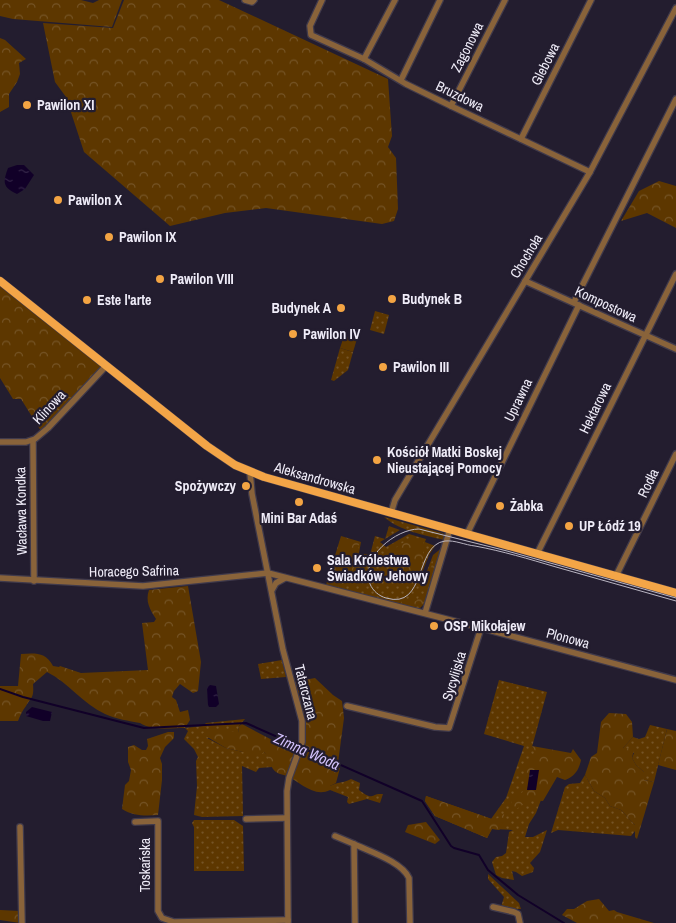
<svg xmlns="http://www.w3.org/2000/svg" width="676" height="923" viewBox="0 0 676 923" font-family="'Archivo Narrow',sans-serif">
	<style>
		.grass { fill: url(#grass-dots) }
		.forest { fill: url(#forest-crowns) }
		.garden { fill: #5d3700 }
		.water { fill: url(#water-ripples) }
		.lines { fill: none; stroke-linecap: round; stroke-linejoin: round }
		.stream { stroke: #110028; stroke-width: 2 }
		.minor-casing { stroke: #403a4b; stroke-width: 8 }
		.major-casing { stroke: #403a4b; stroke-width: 9 }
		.minor { stroke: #89633a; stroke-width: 5.5 }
		.major { stroke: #f3a547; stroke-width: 8 }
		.tram { stroke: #b9b5c2; stroke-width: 1 }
		.poi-dot { fill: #f3a443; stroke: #231d2f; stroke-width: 2 }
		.labels { text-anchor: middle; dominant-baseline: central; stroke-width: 4.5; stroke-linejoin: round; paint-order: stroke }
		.street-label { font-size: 14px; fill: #efecf8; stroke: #231d2f }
		.poi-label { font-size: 14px; font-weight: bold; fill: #efecf8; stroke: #231d2f; text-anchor: start }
		.water-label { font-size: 15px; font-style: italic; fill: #d4c3fd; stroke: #231d2f }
	</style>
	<defs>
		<pattern id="grass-dots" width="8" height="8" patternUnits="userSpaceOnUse" patternTransform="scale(1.25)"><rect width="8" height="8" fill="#5d3700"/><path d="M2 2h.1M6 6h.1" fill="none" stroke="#755426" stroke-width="1.8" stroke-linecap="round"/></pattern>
		<pattern id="forest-crowns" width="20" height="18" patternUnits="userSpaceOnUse" patternTransform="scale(1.25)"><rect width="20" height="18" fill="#5d3700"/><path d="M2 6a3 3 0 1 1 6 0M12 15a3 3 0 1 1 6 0" fill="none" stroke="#755426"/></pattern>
		<pattern id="water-ripples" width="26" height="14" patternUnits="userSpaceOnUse" patternTransform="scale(1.25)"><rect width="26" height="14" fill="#110028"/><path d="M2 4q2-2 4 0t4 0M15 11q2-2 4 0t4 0" fill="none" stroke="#342548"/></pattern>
	</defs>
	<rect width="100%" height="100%" fill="#231d2f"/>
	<g class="grass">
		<path d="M375 311 389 315 384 334 370 330Z"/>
		<path d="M340 348 353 352 348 370 334 381 331 380Z"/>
		<path d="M384 517 446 534 437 533 446 535 444 540C424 535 400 531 384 517Z"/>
		<path d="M389 526 400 530 380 542 386 547 409 534 426 539 425 542 435 546 429 555 418 583 422 584 433 555 443 547 425 603 420 608H416L326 585 341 536 361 542 359 553 370 555 375 536 385 539Z"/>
		<path d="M282 660 286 677 261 679 258 664Z"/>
		<path d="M499 680 547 692 532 747 558 756 536 813 529 824 525 837H533L547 830 540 852 530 863 534 868 533 872 522 876 516 872 512 871 514 880 502 878 496 875 492 862 496 857 502 856 506 853 509 832 513 830 492 829 487 838 435 816 425 801 426 796 491 819 506 798 524 746 484 734Z"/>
		<path d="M245 719 239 726 238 734 207 738 226 748 243 752H264L269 756 272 767 259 768 256 772 242 766 243 816 202 817 194 815 197 786 196 761 198 757 194 749 184 739 188 731 185 728 203 726 206 723Z"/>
		<path d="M650 725 667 729 654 782 644 780V772L636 765 632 758 634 753 623 748 633 737 639 739 645 737Z"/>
		<path d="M585 775 594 791 605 798 610 806 621 810 635 825V831L631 836 558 830 551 833 565 787 569 784 580 783Z"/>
		<path d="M351 779 360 783 359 790C375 802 369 793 383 794L380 803 367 799 349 804 347 802 348 797 330 790V786C337 782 344 783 351 779Z"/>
		<path d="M194 820H234L243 826 244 871H194V827L192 823Z"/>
		<path d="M488 874 519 903 521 909H510L501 907 504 897 488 879Z"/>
	</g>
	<g class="forest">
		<path d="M0 0H81L93 3 99 0H122L112 27 13 19 0 16Z"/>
		<path d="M124 0H219L388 79 392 136 388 147 396 158 398 209 394 221 382 224 266 208 225 213 170 226 84 152 66 97 55 82 43 23 113 28Z"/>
		<path d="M0 38 5 40 26 59 19 63 20 74 17 82 9 94V107L0 112Z"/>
		<path d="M659 181 676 186V228L647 213 621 221 639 191Z"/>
		<path d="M0 285 102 367 41 431 21 399H13L0 378Z"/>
		<path d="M343 538 359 543 358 553 368 556 369 558 362 583C354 588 350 585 341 581L338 587 328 583 340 541Z"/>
		<path d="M417 538 424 541C421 552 427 556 419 569L412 572 400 573 386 562 388 553 407 540H415Z"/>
		<path d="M436 554H438V557L423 603 420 606 402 604V601C408 597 411 602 416 601L419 597 423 595 425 591 423 588Z"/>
		<path d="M188 586 201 662 198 691 193 693 180 684 174 691 172 697 176 700 180 712 188 710 190 720 185 728C171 728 152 731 140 723 129 721 116 719 105 714 83 704 69 683 47 672L33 684C34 698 32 696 26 706 22 711 20 716 18 721H0V686H18L21 654C35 653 46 652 53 666L59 667 60 666 81 673 148 670 142 623 154 622 156 619C150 610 145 601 149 590Z"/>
		<path d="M315 678 333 695 342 701 344 718 338 763 314 752 315 758 340 768 336 783 330 786V790C314 798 300 782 287 776 281 774 277 774 273 769 269 763 270 757 264 752L259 756 226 748 202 734C209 728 229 730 238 733L239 726 242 724 274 741 303 752C306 726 302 708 294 682Z"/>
		<path d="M609 713 626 714 632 722 633 737 623 748 634 749 632 758 636 765 644 772V780L654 782 637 839 635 837V825L621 810 610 806 605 798 594 791 585 775 591 757 597 753 601 722Z"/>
		<path d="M667 729 676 731V770L658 765Z"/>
		<path d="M168 732H174V738L165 747 160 758 162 764V780L158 815C145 816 133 816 122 809L125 785 129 781 131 770 128 762V747L134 745 142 750H146L148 746 147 739Z"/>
		<path d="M532 746 571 753 573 749 581 760C579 770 574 777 565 780L557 777 543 801 530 800 515 810H512C508 792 522 798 525 788 528 779 524 772 523 764L537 755Z"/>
		<path d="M426 796 495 820 504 814 506 824 499 830 492 829 487 838 435 816 425 801Z"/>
		<path d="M426 822 440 840 435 844 405 832 408 825Z"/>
		<path d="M599 899 609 911 614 910 617 912 654 923H577L562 915 567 909H574L587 901Z"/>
		<path d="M0 910 20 911V923L0 920Z"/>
	</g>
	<path class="garden" d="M344 336 357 339 353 352 340 348Z"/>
	<g class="water">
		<path d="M17 165H24L34 175 25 189 17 194C2 187 3 182 8 168Z"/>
		<path d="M210 685 216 686 219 704 216 707H209L208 705 207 688Z"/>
		<path d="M32 707 52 712 50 721H43L26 716V712Z"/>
		<path d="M530 770H539L536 790H527Z"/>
	</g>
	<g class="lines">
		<path class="stream" d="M0 689 23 697 144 728 246 723 422 801 451 846 454 848 479 855 488 870 518 895 564 923"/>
		<defs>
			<g id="minor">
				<path d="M245 0 252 2 254 0"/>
				<path d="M322 0 310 26 311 35 364 59 406 84 451 106 590 172"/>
				<path d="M364 59 395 0"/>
				<path d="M401 80 440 0"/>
				<path d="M451 106 505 0"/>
				<path d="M521 139 591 0"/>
				<path d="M525 281 676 349"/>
				<path d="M574 302 676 99"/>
				<path d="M33 441 34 581"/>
				<path d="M0 442H26L35 439 48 428 106 366"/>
				<path d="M250 472 252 494 283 650 302 721V742L289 778 287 791 288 923"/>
				<path d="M391 513 395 500 590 172 676 8"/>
				<path d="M467 534 579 305"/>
				<path d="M537 554 676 274"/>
				<path d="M616 576 676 454"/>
				<path d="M0 578 143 586 268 573 481 628 676 680"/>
				<path d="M272 590 276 583 285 578"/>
				<path d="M425 613 450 529"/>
				<path d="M347 706 435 727 449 728 481 628"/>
				<path d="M246 819 286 818"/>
				<path d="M135 822 158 821V911L162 918 174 922 288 920"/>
				<path d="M20 827 22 923"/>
				<path d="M335 836 354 844"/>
				<path d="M493 907 514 912 518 914 520 923"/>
				<path d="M355 923 354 844C371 852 402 862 409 878L410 923"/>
			</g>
			<path id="major" d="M0 281 207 446 235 465 264 477 676 593"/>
		</defs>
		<use href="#minor" class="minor-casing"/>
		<use href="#major" class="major-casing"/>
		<use href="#minor" class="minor"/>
		<use href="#major" class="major"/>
		<path class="tram" d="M676 598 507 551 419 529C396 529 360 557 370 584 373 591 379 596 386 598 427 610 414 545 445 541 455 540 465 545 475 546 502 551 529 559 556 567 596 578 636 590 676 601"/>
	</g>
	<g class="poi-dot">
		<circle cx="27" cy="105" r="5"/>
		<circle cx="58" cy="200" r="5"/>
		<circle cx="109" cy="237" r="5"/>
		<circle cx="160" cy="279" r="5"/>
		<circle cx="392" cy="299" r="5"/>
		<circle cx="87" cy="300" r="5"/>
		<circle cx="341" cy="308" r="5"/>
		<circle cx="293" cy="334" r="5"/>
		<circle cx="383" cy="367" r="5"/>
		<circle cx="377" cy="460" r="5"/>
		<circle cx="246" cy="486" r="5"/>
		<circle cx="299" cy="502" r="5"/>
		<circle cx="500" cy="506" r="5"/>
		<circle cx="569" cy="526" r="5"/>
		<circle cx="317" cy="568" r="5"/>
		<circle cx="434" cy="626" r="5"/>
	</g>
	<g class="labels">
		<g class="street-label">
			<text transform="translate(467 47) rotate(-63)">Zagonowa</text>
			<text transform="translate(545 64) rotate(-63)">Glebowa</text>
			<text transform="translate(460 96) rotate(26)">Bruzdowa</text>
			<text transform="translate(526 256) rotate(-59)">Chochoła</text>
			<text transform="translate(606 304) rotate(25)">Kompostowa</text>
			<text transform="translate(518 400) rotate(-64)">Uprawna</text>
			<text transform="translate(49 407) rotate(-47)">Klinowa</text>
			<text transform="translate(595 408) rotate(-64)">Hektarowa</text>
			<text transform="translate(315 478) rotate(16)">Aleksandrowska</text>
			<text transform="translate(648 483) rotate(-64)">Rodła</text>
			<text transform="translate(21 511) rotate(-91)">Wacława Kondka</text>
			<text transform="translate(134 571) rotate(-1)">Horacego Safrina</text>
			<text transform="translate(568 638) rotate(15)">Plonowa</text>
			<text transform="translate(454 676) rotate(-73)">Sycylijska</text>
			<text transform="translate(306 692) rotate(76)">Tatarczana</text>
			<text transform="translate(145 865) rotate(-90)">Toskańska</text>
		</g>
		<g class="poi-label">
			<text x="37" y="105">Pawilon XI</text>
			<text x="68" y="200">Pawilon X</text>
			<text x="119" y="237">Pawilon IX</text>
			<text x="170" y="279">Pawilon VIII</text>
			<text x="402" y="299">Budynek B</text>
			<text x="97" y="300">Este l'arte</text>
			<text x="331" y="308" text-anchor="end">Budynek A</text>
			<text x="303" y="334">Pawilon IV</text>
			<text x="393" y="367">Pawilon III</text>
			<text x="387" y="452">Kościół Matki Boskej<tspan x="387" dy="16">Nieustającej Pomocy</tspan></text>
			<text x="236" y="486" text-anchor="end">Spożywczy</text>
			<text x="510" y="506">Żabka</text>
			<text x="299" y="518" text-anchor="middle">Mini Bar Adaś</text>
			<text x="579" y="526">UP Łódź 19</text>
			<text x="327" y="560">Sala Królestwa<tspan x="327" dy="16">Świadków Jehowy</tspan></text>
			<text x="444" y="626">OSP Mikołajew</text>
		</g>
		<g class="water-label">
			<text transform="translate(307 751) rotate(24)">Zimna Woda</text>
		</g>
	</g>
</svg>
